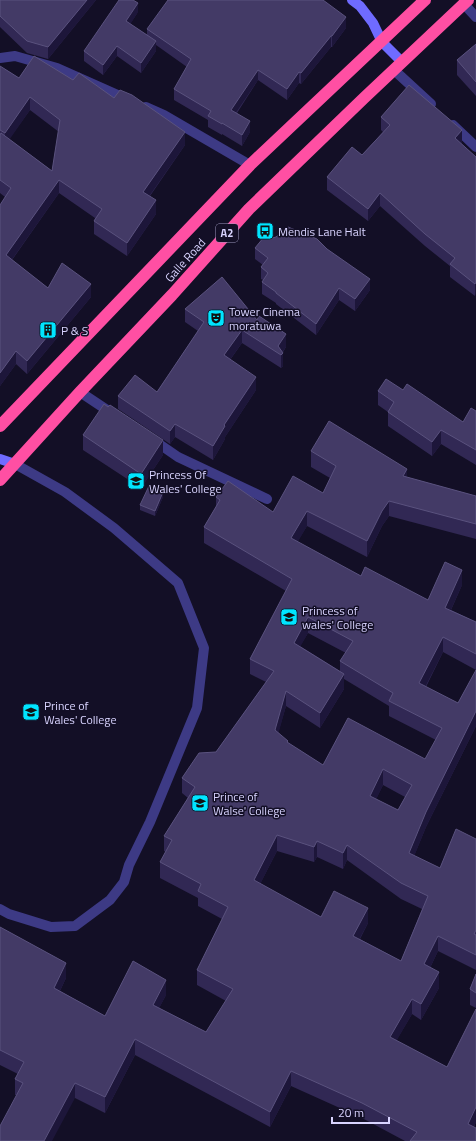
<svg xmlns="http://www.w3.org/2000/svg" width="476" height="1141" viewBox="0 0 476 1141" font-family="'Titillium Web',sans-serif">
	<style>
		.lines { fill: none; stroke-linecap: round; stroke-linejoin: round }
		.street { stroke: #3d3a85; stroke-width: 10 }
		.secondary { stroke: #6f6bff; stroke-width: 10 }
		.highway { stroke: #ff4fa3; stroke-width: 12 }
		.wall { fill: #312854; fill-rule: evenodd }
		.shaded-wall { fill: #1d163a }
		.building { fill: #433a66; stroke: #5a527e; fill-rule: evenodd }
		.labels { text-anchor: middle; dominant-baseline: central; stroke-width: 3; stroke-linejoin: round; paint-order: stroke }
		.shield { fill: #130f26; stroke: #9e99be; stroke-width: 1 }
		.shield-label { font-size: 11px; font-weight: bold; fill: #d9d4ff }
		.poi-label { font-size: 12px; fill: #d9d4ff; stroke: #130f26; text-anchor: start }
		.street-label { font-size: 12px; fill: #d9d4ff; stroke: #130f26 }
	</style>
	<rect width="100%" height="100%" fill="#130f26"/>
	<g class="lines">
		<g class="street">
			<path d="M464 4 476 17"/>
			<path d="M0 58 15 56 57 68 129 100"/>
			<path d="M394 70 431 104"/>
			<path d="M146 107 164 115 250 165"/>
			<path d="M453 125 476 147"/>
			<path d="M80 392 113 414"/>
			<path d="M152 439 178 457 267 499"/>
			<path d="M0 909 9 914 51 927 75 926 110 900 124 882 129 865 150 822 197 708 204 648 178 583 114 528 65 492 15 464"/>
		</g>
		<g class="secondary">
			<path d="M352 0 360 6 373 23 382 42 402 62"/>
			<path d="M0 459 15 464"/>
		</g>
		<g class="highway">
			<path d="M0 426 250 165 425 0"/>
			<path d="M0 480 80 392 172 295 249 209 364 98 468 0"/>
		</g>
	</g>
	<g class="wall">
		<path d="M0 0H96L48 59 27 53 0 27Z"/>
		<path d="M138 12 130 24 147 35V29L346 28 332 47H331L301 84 299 83 287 100 258 80 237 113 250 132 242 146 222 134V135L208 127V120L174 100V89L187 67 156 45V51L141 73 117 56 103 75 84 61V51Z"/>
		<path d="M476 44V96L457 75V60Z"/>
		<path d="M0 66 19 78 73 80 114 98 185 145 150 196 156 214 127 256 94 234V221L95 218 59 193 12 260 48 288 91 297 27 374 16 364 0 386V205L5 197 0 193ZM30 110 59 132 52 171 9 139Z"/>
		<path d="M381 117 462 143 461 144 476 157 475 296 450 277V266L425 246 380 206 368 221 327 190V177L362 155 383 132 381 130Z"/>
		<path d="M255 248 370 290 355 311 339 300 316 335 276 304V303L262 294V282L263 280 261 279V267L263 265 255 259Z"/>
		<path d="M185 309 257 320 286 347 283 352V366L281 368 242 343 230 360 256 390 225 437V439L213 460 175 437 170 444 118 409V396L157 392 198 331 185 322Z"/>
		<path d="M403 390 463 422 476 411V465L441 444 432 456 388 426V412L378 405V391Z"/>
		<path d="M83 435 163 455 141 488 83 450Z"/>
		<path d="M311 451 476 496V539L389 516 382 526 367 557 307 526 297 542 361 576 428 600 462 585 451 610 476 622V670L443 652 426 687 458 703 476 670V726L426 827 414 856 440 868 476 839V970L438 951 430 968 439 988 421 1020 412 1014 396 1041 447 1067 476 1009V1122L474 1127 476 1141H405L362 1118 291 1086 270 1127 135 1055 105 1113 75 1098 16 1095H15V1079L18 1074 0 1065V927L66 978 60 991 105 1016 166 995 159 1008 206 1032 226 1001 197 985V970L222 919 198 906V898L160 878V862L166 852 164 851V836L188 798 182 793V778L216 752 266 682 250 674V659L286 591 204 543V527L216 507V497L273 512 323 493 330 478 311 467ZM308 633 346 653 340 661V671L300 646ZM344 679 389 706V716L436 740 425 759 323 765 288 743 278 733 286 706 320 728 344 689ZM383 785 405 797 398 810 376 799ZM277 851 314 862 317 857 343 869 347 860 401 899 422 909 401 961 360 939 368 923 321 917 260 884Z"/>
		<path d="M163 497 155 516 140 510V505Z"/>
		<path d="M476 974V1008L470 1005V989Z"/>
	</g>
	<g class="shaded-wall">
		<path d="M87 0H96L48 59V47Z"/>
		<path d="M138 3V12L126 31V21Z"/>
		<path d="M346 17V28L332 47V36Z"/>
		<path d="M331 36V47L301 84V73Z"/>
		<path d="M156 41V51L141 73V63Z"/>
		<path d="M117 46V56L103 75V65Z"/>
		<path d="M258 70V80L231 120V110Z"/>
		<path d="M299 72V83L287 100V89Z"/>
		<path d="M30 97V110L5 146V133Z"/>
		<path d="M250 121V132L242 146V135Z"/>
		<path d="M462 130V143L455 151V138Z"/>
		<path d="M185 132V145L143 205V192Z"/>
		<path d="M59 180V193L6 268V255Z"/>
		<path d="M380 193V206L368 221V209Z"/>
		<path d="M156 200V214L127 256V243Z"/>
		<path d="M370 279V290L355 311V299Z"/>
		<path d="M476 282V294L475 296V284Z"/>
		<path d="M91 284V297L27 374V361Z"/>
		<path d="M339 288V300L316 335V324Z"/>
		<path d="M242 330V343L224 368V355Z"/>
		<path d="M286 334V347L280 355 278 346Z"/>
		<path d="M16 351V364L0 386V373Z"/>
		<path d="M283 353V366L281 368V355Z"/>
		<path d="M256 377V390L225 437V439L213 460V446L224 425Z"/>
		<path d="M175 424V437L170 444V431Z"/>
		<path d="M441 430V444L432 456V442Z"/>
		<path d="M163 440V455L141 488V474Z"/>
		<path d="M407 469V484L403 476Z"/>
		<path d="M163 492V497L155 516V511Z"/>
		<path d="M389 501V516L382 526 367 557V541L382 511Z"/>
		<path d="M307 511V526L291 554V538Z"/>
		<path d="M462 570V585L445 623V608Z"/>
		<path d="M308 617V633L294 658V643Z"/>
		<path d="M443 637V652L419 699V683Z"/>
		<path d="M344 674V689L320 728V713Z"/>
		<path d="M286 691V706L275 746V730Z"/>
		<path d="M476 711V726L426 827 409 869V853L426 812Z"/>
		<path d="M383 769V785L370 812V796Z"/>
		<path d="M277 835V851L254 896V880Z"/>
		<path d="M317 841V857L314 862V847Z"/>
		<path d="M347 845V860L343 869V853Z"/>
		<path d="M368 908V923L353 951V936Z"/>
		<path d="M438 936V951L424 980V964Z"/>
		<path d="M66 963V978L54 1003V988Z"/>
		<path d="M439 972V988L421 1020V1004Z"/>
		<path d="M166 980V995L153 1020V1005Z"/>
		<path d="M412 999V1014L390 1052V1037Z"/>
		<path d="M135 1039V1055L105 1113V1097Z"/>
		<path d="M291 1071V1086L270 1127V1112Z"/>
		<path d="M75 1083V1098L52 1141H44Z"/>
		<path d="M476 1107V1122L468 1139V1124Z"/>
	</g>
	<g class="building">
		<path d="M0 0H87L48 47 27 41 0 16Z"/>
		<path d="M119 0H133L138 3 126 21 156 41 141 63 117 46 103 65 84 51Z"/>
		<path d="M168 0H323L346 17 332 36H331L301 73 299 72 287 89 258 70 231 110 250 121 242 135 222 123V124L208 116 211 111 174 89 191 59 147 29Z"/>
		<path d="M476 44V82L457 60Z"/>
		<path d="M34 56 73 80 79 73 114 98 120 90 132 95 185 132 143 192 156 200 127 243 94 221 102 209 59 180 6 255 48 288 62 263 91 284 27 361 16 351 0 373V205L11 188 0 180V135L1 133 52 171 60 120 30 97 5 133 0 130V66L19 78Z"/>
		<path d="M409 85 462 130 455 138 476 157V282L475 284 450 264 455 258 425 234 380 193 368 209 327 177 352 147 362 155 390 125 381 117Z"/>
		<path d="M288 227 317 239 327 249 370 279 355 299 339 288 316 324 276 293V292L262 282 268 273 261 267 268 258 255 248 264 237 269 239 276 237Z"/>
		<path d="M222 277 257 320 259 316 286 334 278 346 283 353 281 355 242 330 224 355 256 377 224 425 225 426 213 446 175 424 170 431 118 396 135 375 157 392 204 322 185 309Z"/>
		<path d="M386 379 403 390 407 384 463 422 471 408 476 411V450L441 430 432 442 388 412 394 402 378 391Z"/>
		<path d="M104 404 108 407 110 405 163 440 141 474 83 435Z"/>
		<path d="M329 421 407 469 403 476 476 496V524L389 501 382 511 367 541 307 511 291 538 361 576 365 567 428 600 445 562 462 570 445 608 476 622V654L443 637 419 683 458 703 476 670V711L426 812 409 853 440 868 456 829 476 839V930L474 934 476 935V955L438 936 424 964 439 972 421 1004 412 999 390 1037 447 1067 476 1009V1107L468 1124 476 1128V1141H410L417 1132 362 1103 291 1071 270 1112 135 1039 105 1097 75 1083 44 1141H0V1126L23 1083 15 1079 24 1062 0 1050V927L66 963 54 988 105 1016 133 961 166 980 153 1005 206 1032 233 989 197 970 228 907 198 891 201 884 160 862 172 840 164 836 195 787 182 778 199 753 216 752 274 671 250 659 292 579 204 527 220 500 216 497 228 481 273 512 293 476 323 493 336 466 311 451ZM308 617 353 641 340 661 393 693 389 701 442 728 425 759 348 718 323 765 287 742 288 741 275 730 286 691 320 713 344 674 294 643ZM383 769 412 785 398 810 370 796ZM277 835 314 847 317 841 343 853 347 845 401 883 428 896 401 961 353 936 368 908 334 891 321 917 254 880Z"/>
		<path d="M149 486 163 492 155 511 140 505Z"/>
		<path d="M476 974V993L470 989Z"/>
	</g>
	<defs>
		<symbol id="bus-square" viewBox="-11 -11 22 22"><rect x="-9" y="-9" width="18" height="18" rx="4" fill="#00e5ff" stroke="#130f26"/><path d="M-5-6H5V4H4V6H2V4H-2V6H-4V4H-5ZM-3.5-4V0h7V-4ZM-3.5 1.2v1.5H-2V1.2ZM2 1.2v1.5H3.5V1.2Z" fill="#111"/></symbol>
		<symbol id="theatre-square" viewBox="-11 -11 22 22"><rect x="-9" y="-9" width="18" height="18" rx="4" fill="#00e5ff" stroke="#130f26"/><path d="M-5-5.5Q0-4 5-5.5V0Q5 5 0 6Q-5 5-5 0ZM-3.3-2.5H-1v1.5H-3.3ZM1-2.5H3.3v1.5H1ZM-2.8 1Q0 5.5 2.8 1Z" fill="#111"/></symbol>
		<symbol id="building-square" viewBox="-11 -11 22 22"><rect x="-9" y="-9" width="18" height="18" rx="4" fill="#00e5ff" stroke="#130f26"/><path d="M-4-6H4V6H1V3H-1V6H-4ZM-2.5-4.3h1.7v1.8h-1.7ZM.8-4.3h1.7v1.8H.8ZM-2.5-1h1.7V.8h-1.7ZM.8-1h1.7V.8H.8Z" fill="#111"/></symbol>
		<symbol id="school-square" viewBox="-11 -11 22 22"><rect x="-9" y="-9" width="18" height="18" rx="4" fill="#00e5ff" stroke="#130f26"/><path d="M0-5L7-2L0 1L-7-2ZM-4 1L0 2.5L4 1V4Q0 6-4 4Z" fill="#111"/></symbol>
		<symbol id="university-square" viewBox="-11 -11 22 22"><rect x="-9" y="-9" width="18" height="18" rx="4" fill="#00e5ff" stroke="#130f26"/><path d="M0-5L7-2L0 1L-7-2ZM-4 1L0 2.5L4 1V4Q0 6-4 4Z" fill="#111"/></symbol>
	</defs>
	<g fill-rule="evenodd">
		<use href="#bus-square" x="255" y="221" width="20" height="20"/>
		<use href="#theatre-square" x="206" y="308" width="20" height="20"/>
		<use href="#building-square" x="38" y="320" width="20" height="20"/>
		<use href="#school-square" x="126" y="471" width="20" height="20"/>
		<use href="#university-square" x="279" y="607" width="20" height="20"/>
		<use href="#school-square" x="21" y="702" width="20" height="20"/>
		<use href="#university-square" x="190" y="793" width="20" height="20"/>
	</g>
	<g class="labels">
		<rect class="shield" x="216" y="224" width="22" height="18" rx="3"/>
		<g class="shield-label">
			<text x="227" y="233">A2</text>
		</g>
		<g class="poi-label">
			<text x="278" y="231">Mendis Lane Halt</text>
			<text x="229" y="311">Tower Cinema<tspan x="229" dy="14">moratuwa</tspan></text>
			<text x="61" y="330">P &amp; S</text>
			<text x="149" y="474">Princess Of<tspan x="149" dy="14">Wales' College</tspan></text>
			<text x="302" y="610">Princess of<tspan x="302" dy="14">wales' College</tspan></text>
			<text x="44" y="705">Prince of<tspan x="44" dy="14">Wales' College</tspan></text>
			<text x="213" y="796">Prince of<tspan x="213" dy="14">Walse' College</tspan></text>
		</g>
		<g class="street-label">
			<text transform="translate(185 260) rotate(-48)">Galle Road</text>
		</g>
	</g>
	<path d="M332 1117v6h57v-6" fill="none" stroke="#d9d4ff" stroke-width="2"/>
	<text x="338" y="1117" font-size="12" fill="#d9d4ff" stroke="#130f26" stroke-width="3" paint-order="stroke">20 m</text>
</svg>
